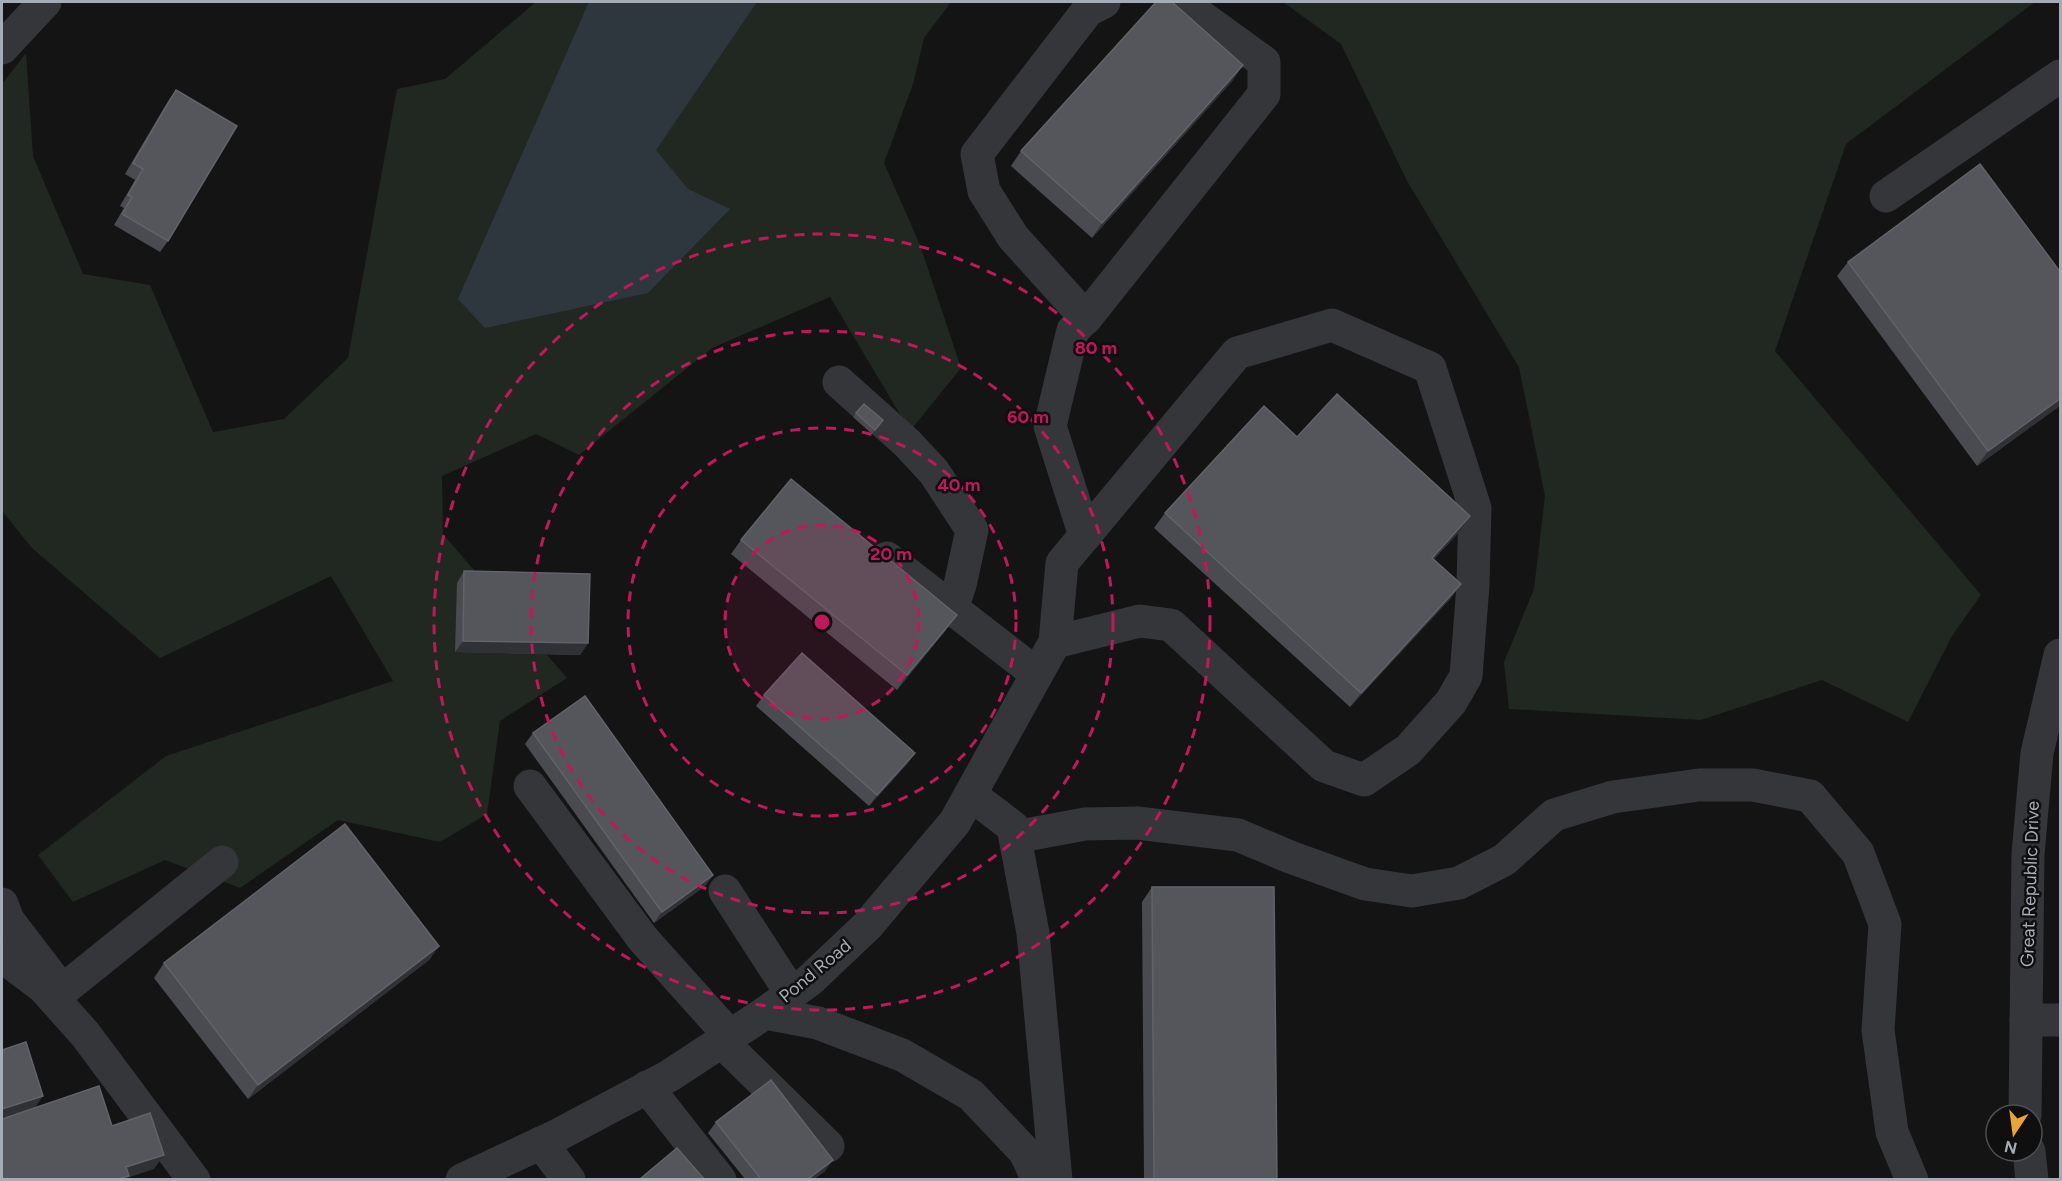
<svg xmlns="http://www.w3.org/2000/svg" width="2062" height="1181" viewBox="0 0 2062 1181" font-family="Figtree,sans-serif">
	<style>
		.green { fill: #202821 }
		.water { fill: #2e373d }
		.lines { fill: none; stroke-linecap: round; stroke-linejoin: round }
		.minor { stroke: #35363a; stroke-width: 33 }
		.wall { fill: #4a4b50 }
		.shaded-wall { fill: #303134 }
		.building { fill: #54565b; stroke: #616369; stroke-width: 1.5 }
		.ring { fill: none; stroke: #c2185b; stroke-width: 3; stroke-dasharray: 10 8 }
		.labels { text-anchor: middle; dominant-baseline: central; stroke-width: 5; stroke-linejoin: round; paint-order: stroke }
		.street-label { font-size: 18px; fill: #a6acb5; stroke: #0f0f10 }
		.centre { fill: #c2185b; stroke: #0f0f10; stroke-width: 3 }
		.ring-label { font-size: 18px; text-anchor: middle; font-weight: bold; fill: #c2185b; stroke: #0f0f10; stroke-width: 5; stroke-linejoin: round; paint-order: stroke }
	</style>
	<rect width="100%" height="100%" fill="#141415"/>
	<g class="green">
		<path d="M536 2H951L924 38 913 84 884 163 920 245 961 368 910 431 830 297 712 348 579 455 536 434 442 476 443 534 567 678 500 721 487 814 440 842 338 820 240 888 165 860 73 902 38 855 166 756 393 681 331 576 160 658 32 548 2 511V84L26 53 33 156 83 274 150 285 213 432 284 419 348 358 397 89 445 79Z"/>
		<path d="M1283 2H2035L1846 144 1775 351 1981 595 1952 636 1908 722 1822 680 1701 720 1509 709 1504 662 1534 589 1545 496 1519 367 1407 181 1341 44Z"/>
	</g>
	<path class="water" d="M589 2H757L656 150 688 189 730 209 648 293 485 328 458 299Z"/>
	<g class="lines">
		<g class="minor">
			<path d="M2 48 45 2"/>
			<path d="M1886 196 2060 76"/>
			<path d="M1086 318 1013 237 984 191 977 154 1088 10 1104 2"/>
			<path d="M839 382 907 443 934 472 972 530 960 585 952 608"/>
			<path d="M1085 536 1050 426 1073 330 1086 318 1264 94V62L1181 2"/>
			<path d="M887 558 1037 674"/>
			<path d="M530 786 643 939 730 1036"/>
			<path d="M971 795 1013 827 1033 933 1056 1180"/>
			<path d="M1015 837 1085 824 1137 823 1238 835 1290 857 1365 884 1412 891 1459 883 1504 860 1554 815 1613 797 1699 785H1753L1810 796 1858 853 1885 924 1878 1030 1892 1132 1912 1180"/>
			<path d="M725 891 791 993"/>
			<path d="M2 904 8 920 57 984"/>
			<path d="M2 956 44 988 85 1034 194 1180"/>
			<path d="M53 998 222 862"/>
			<path d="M765 1013 818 1023 902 1055 971 1095 1025 1152 1038 1180"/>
			<path d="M2026 1020H2060"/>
			<path d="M721 1041 828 1146"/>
			<path d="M647 1087 720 1180"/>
			<path d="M2025 1115 2028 854 2037 753 2060 655"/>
			<path d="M541 1143 569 1180"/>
			<path d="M2029 1151 2032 1180"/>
			<path d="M462 1180 554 1137 669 1076 765 1013 810 980 867 926 955 822 1037 674 1055 642 1062 563 1237 353 1332 325 1430 368 1475 508 1473 585 1466 676 1451 702 1408 750 1364 780 1324 766 1171 625 1140 621 1055 642"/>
		</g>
	</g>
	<g class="wall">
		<path d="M1233 80 1092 238 1011 166 1021 151Z"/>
		<path d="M176 90 168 241 160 252 114 225 124 208 120 206 135 180 125 174 168 101Z"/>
		<path d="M1848 262 2061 273V405L1977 466 1837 276Z"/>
		<path d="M856 413 883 420 872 434 853 417Z"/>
		<path d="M1297 437 1460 531 1434 559 1461 584 1450 599 1350 707 1154 528 1165 513Z"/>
		<path d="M741 540 946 630 897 690 731 554Z"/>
		<path d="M464 571 588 643 580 655 455 652 457 583Z"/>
		<path d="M764 695 915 753 907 764 869 806 756 706Z"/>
		<path d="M533 733 713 875 705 886 654 923 525 744Z"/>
		<path d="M1152 887 1277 1179H1144L1142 902Z"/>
		<path d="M439 946 429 960 248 1099 154 978 164 963Z"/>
		<path d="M716 1122 825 1171 814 1179H745L708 1133Z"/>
	</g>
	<g class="shaded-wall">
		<path d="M1243 65 1233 80 1092 238 1102 223Z"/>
		<path d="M2061 398V405L1977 466 1988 451Z"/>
		<path d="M1470 516 1460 531 1422 572 1432 558Z"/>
		<path d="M1461 584 1450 599 1350 707 1361 693Z"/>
		<path d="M957 615 946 630 897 690 907 675Z"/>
		<path d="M463 641 588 643 580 655 455 652Z"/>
		<path d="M915 753 907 764 869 806 877 795Z"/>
		<path d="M713 875 705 886 654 923 662 912Z"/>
		<path d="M439 946 429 960 248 1099 258 1085Z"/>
		<path d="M43 1096 35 1108 2 1118V1109Z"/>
		<path d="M164 1155 154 1169 127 1178 126 1179H117L126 1167Z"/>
		<path d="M833 1160 825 1171 814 1179H808Z"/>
	</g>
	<g class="building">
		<path d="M1156 2H1172L1243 65 1102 223 1021 151Z"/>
		<path d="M176 90 237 126 168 241 122 214 132 197 128 195 143 169 133 163Z"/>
		<path d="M1980 164 2061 273V398L1988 451 1848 262Z"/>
		<path d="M1337 394 1470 516 1432 558 1461 584 1361 693 1165 513 1264 406 1297 437Z"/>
		<path d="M864 404 883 420 875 430 856 413Z"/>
		<path d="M791 479 957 615 907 675 741 540Z"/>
		<path d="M464 571 590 574 588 643 463 641Z"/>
		<path d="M802 653 915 753 877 795 764 695Z"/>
		<path d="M585 696 713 875 662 912 533 733Z"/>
		<path d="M345 824 439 946 258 1085 164 963Z"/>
		<path d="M1152 887H1274L1277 1179H1154Z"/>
		<path d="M26 1042 43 1096 2 1109V1050Z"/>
		<path d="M771 1080 833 1160 808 1179H761L716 1122Z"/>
		<path d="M99 1086 112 1126 150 1113 164 1155 126 1167 129 1176 117 1179H2V1119Z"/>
		<path d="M677 1148 704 1179H640Z"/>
	</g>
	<circle cx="822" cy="622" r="97" fill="#c2185b" fill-opacity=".12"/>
	<g class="ring">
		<circle cx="822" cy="622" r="97"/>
		<circle cx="822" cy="622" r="194"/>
		<circle cx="822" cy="622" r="291"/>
		<circle cx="822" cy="622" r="388"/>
	</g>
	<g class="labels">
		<g class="street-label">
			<text transform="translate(2030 884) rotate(-88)">Great Republic Drive</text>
			<text transform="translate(815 971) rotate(-40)">Pond Road</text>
		</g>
	</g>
	<circle cx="822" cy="622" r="9" class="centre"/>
	<g class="ring-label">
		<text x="1096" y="354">80 m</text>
		<text x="1028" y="423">60 m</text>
		<text x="959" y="491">40 m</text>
		<text x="891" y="560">20 m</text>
	</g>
	<rect width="2062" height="1181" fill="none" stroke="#a6acb5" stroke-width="6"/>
	<g transform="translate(2014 1133) rotate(193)"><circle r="28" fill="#0f0f10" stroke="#4b4e52" stroke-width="1.5"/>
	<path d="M0-4.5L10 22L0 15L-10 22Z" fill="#e8a439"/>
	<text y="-9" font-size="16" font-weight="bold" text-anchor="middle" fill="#a6acb5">N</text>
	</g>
</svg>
